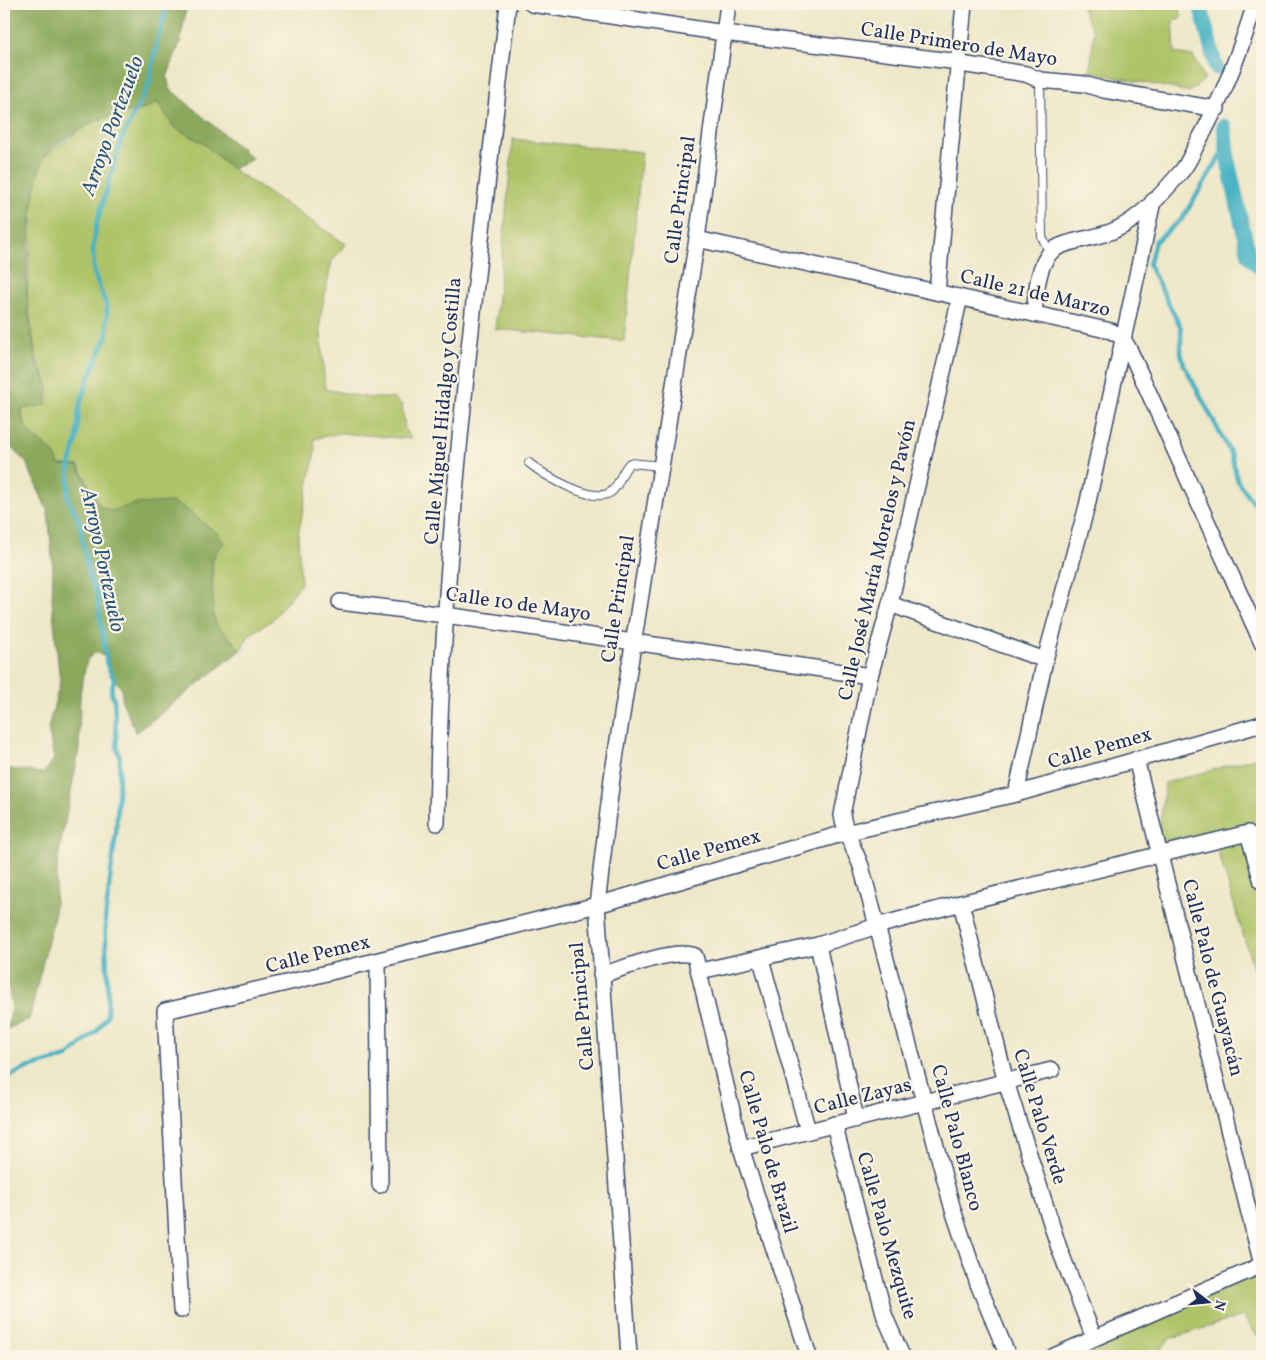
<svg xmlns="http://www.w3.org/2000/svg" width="1266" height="1360" viewBox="0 0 1266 1360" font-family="Vollkorn,serif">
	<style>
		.green { fill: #afc367; stroke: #657962 }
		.forest { fill: #8ba95c; stroke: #536c5d }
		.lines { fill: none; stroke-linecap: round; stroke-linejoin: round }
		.stream { stroke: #48b3c5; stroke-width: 4.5 }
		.canal { stroke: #48b3c5; stroke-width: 15 }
		.lane-casing { stroke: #3b4b6e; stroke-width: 10 }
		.street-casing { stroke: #3b4b6e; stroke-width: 18 }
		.lane { stroke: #fff; stroke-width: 8 }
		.street { stroke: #fff; stroke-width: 15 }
		.labels { text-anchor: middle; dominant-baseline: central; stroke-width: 4.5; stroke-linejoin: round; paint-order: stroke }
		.street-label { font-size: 20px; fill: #1b2f5e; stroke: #fcf5e5 }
		.water-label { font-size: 21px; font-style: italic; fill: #28577d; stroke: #fcf5e5 }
	</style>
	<rect width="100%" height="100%" fill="#fcf5e5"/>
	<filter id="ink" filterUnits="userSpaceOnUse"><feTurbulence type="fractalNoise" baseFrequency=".02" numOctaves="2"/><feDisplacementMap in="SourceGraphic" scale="10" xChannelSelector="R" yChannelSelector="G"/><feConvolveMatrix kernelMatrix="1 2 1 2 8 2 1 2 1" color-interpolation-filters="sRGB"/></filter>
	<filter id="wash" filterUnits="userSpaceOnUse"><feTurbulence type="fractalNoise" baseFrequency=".0096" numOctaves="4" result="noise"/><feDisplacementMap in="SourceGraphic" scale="20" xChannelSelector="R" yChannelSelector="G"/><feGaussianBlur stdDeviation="1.12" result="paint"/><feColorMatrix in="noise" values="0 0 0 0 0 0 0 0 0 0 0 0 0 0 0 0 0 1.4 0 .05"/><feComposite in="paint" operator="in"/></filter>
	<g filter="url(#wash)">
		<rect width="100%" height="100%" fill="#eee7c8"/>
		<g class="green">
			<path d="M1080 4H1178L1182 17 1173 22 1175 53 1193 56 1205 79 1190 92 1090 72 1094 32Z"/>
			<path d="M157 102 174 127 203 143 232 169 346 244 332 261 320 319 325 389 370 398H393L402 405 405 429 411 439 340 433 314 439 315 452 298 535 301 584 271 621 249 635 241 650 217 625 213 615 212 560 217 550 182 506 171 503 136 504 112 511 100 507 79 466 59 465C51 439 22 442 22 409L45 405 47 381 36 358 27 298 33 199 41 162 48 153 89 124 112 115 146 109Z"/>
			<path d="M513 139 642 152 624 341 495 329Z"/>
			<path d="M1262 756V998L1214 838 1158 841 1165 783Z"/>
			<path d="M1262 1272V1343L1243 1316 1169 1339 1157 1356H1073Z"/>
		</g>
		<path class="forest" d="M4 4H187L180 43 167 77 170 89 253 159 232 169 203 143 174 127 157 102C143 112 129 111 113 115 96 118 60 140 48 152 31 170 25 272 27 298 28 317 32 337 35 355 39 377 54 379 45 405L22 409C21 439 51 440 59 465L78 466 100 507 112 511 136 504 171 502 182 506 219 535 224 544 217 550 212 560 213 615 217 625 241 650 136 733 122 701V689L114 679 106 657 95 652 87 660 80 693 79 751 58 858 54 916 29 1020 7 1029 12 1007 4 967V768L44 773 54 759 48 728 60 683 52 601 53 568 48 512 26 462 4 441Z"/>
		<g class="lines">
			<g class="stream">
				<path d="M1227 145 1182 219 1155 242 1149 265 1181 328V352L1184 365 1231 454 1238 482 1258 509 1262 520"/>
				<path d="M4 1079 27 1068 67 1057 98 1030 107 1016 108 994 105 919 116 833 120 758 117 747 114 699 111 692 114 679 107 665 97 594 89 576 79 521 68 498 69 469 77 438 79 407 88 380 107 335V307L94 273 93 249 96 226 121 140 149 84 158 38 168 4"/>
			</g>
			<g class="canal">
				<path d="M1200 4 1216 68"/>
				<path d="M1224 126 1229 166 1249 256 1262 270"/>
			</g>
		</g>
	</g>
	<g filter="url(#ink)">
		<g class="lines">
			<defs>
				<g id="lane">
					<path d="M1040 80 1042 237 1050 253"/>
					<path d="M529 463C544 475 593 505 611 492 620 485 621 471 630 463L662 466"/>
				</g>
				<g id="street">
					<path d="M532 4 724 33 959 62 967 65 1026 74 1040 80 1084 84 1104 90 1217 109"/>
					<path d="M697 239 1111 331 1122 337 1130 351 1262 643"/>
					<path d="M937 292 964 4"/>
					<path d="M960 297 890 604 870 676 842 815C845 834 854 848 861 866L953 1210 978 1284 1008 1356"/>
					<path d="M1034 314C1036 295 1037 266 1051 252 1063 240 1097 239 1115 230 1140 219 1162 194 1180 173 1188 165 1192 153 1197 144 1222 100 1240 52 1255 4"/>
					<path d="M340 602 445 615 870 676"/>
					<path d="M890 604 1045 660"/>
					<path d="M1136 759 1262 1265"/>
					<path d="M1016 794 1045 660 1087 506 1153 201"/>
					<path d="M437 823C441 549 477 276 508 4"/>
					<path d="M961 903 1006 1082 1059 1248 1094 1338"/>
					<path d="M818 945 856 1119"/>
					<path d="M761 959 808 1131"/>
					<path d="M378 961 380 1185"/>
					<path d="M700 971 818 945 877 926 961 903 1248 833 1262 882"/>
					<path d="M601 975C623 969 675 947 695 956L741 1148 809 1356"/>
					<path d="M834 1124 885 1317 902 1356"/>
					<path d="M741 1148 1052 1070"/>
					<path d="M181 1310 165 1011 299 980 597 905 845 833 1016 794 1262 724"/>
					<path d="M629 1356 597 905 612 778 697 239 728 4"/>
					<path d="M1054 1356 1262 1265"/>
				</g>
			</defs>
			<use href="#lane" class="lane-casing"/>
			<use href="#street" class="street-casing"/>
			<use href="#lane" class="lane"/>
			<use href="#street" class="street"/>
		</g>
	</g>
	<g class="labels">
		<g class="street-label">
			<text transform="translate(959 45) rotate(9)">Calle Primero de Mayo</text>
			<text transform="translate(681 200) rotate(-82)">Calle Principal</text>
			<text transform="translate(1035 294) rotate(13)">Calle 21 de Marzo</text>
			<text transform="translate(444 411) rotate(-85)">Calle Miguel Hidalgo y Costilla</text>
			<text transform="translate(878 560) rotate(-77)">Calle José María Morelos y Pavón</text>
			<text transform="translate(619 599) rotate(-81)">Calle Principal</text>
			<text transform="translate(518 605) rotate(8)">Calle 10 de Mayo</text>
			<text transform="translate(1100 749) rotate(-16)">Calle Pemex</text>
			<text transform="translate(709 851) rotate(-16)">Calle Pemex</text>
			<text transform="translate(318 955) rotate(-14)">Calle Pemex</text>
			<text transform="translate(1212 978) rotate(76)">Calle Palo de Guayacán</text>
			<text transform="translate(583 1006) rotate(-95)">Calle Principal</text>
			<text transform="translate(863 1097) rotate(-14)">Calle Zayas</text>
			<text transform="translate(1039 1117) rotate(73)">Calle Palo Verde</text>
			<text transform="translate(956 1138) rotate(75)">Calle Palo Blanco</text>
			<text transform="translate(767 1152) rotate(74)">Calle Palo de Brazil</text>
			<text transform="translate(886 1236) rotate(74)">Calle Palo Mezquite</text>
		</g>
		<g class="water-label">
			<text transform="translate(113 126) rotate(-70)">Arroyo Portezuelo</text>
			<text transform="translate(102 560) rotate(78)">Arroyo Portezuelo</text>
		</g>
	</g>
	<rect width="1266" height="1360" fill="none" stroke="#fcf5e5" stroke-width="20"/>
	<g transform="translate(1208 1302) rotate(106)" stroke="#fcf5e5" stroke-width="4" paint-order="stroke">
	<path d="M0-4L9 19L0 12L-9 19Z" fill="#1b2f5e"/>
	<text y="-8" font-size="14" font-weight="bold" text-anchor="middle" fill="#1b2f5e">N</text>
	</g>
</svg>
